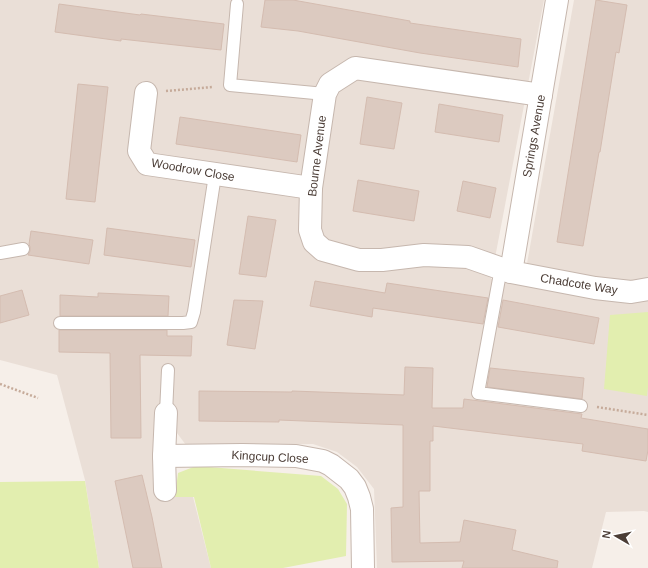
<svg xmlns="http://www.w3.org/2000/svg" width="648" height="568" viewBox="0 0 648 568" font-family="Helvetica,sans-serif">
	<style>
		.residential { fill: #eadfd7 }
		.green { fill: #e2eeaf }
		.building { fill: #dccac0; stroke: #d4bcb0 }
		.lines { fill: none; stroke-linecap: round; stroke-linejoin: round }
		.lane-casing { stroke: #c6b7ae; stroke-width: 14 }
		.street-casing { stroke: #c6b7ae; stroke-width: 24 }
		.path { stroke: #c6ab9a; stroke-width: 2.5; stroke-dasharray: 2 2; stroke-linecap: butt }
		.lane { stroke: #fff; stroke-width: 12 }
		.street { stroke: #fff; stroke-width: 22 }
		.labels { text-anchor: middle; dominant-baseline: central; stroke-width: 4; stroke-linejoin: round; paint-order: stroke }
		.street-label { font-size: 12px; fill: #4b3d36; stroke: #fff }
	</style>
	<rect width="100%" height="100%" fill="#f6efe9"/>
	<path class="residential" d="M0 0H544L491 279 523 286 574 0H648V512L644 511 606 512 592 568H377L374 489 357 467 337 452 313 444 186 445 177 433 176 415 159 495 175 497H193L211 568H99L85 480 57 375 0 360Z"/>
	<g class="green">
		<path d="M648 312V387L647 396 604 389 610 315Z"/>
		<path d="M196 466 321 476 338 489 347 504 346 556 283 568H211L194 497H175L178 473Z"/>
		<path d="M85 481 99 568H0V482Z"/>
	</g>
	<g class="building">
		<path d="M265 0H293L410 21V23L521 39 518 67 420 53 298 31 261 27Z"/>
		<path d="M596 0 627 5 619 53 616 52 600 152H599L583 246 557 242Z"/>
		<path d="M59 4 140 15 141 14 224 24 221 50 121 39V41L55 32Z"/>
		<path d="M78 84 108 87 95 202 66 199Z"/>
		<path d="M367 97 402 103 394 149 360 144Z"/>
		<path d="M439 104 503 115 499 142 435 132Z"/>
		<path d="M180 117 301 135 297 162 176 144Z"/>
		<path d="M358 180 419 191 414 221 353 211Z"/>
		<path d="M463 181 496 188 490 218 457 211Z"/>
		<path d="M248 216 276 220 266 277 239 274Z"/>
		<path d="M107 228 195 240 191 267 104 255Z"/>
		<path d="M31 231 93 240 89 264 28 255 30 251V247L29 244Z"/>
		<path d="M315 281 385 293 387 283 488 298 483 324 373 308 372 317 310 306Z"/>
		<path d="M22 290 29 315 0 323V296Z"/>
		<path d="M98 293 169 296 168 316H60V295L98 297Z"/>
		<path d="M234 300 263 301 255 349 227 345Z"/>
		<path d="M503 300 599 318 594 344 498 327Z"/>
		<path d="M59 330H167V336H192L191 356 140 355 141 438H111L110 353 59 352Z"/>
		<path d="M405 367 433 368 432 408H463L464 399 582 414 581 418 648 429V450L646 461 582 451 583 444 433 426V441H430V491H419L420 543 460 542 464 520 516 530 512 550 558 561 557 568H462L464 561 392 562 391 508 403 507V425L279 420V422L199 421V391L292 392V391L404 395Z"/>
		<path d="M490 368 584 378 582 399 487 387Z"/>
		<path d="M142 475 152 517 162 568H133L115 481Z"/>
	</g>
	<g class="lines">
		<defs>
			<g id="lane">
				<path d="M237 4 230 85 325 94"/>
				<path d="M0 253 23 249"/>
				<path d="M501 268 478 393 581 406"/>
				<path d="M60 323H183L191 322 194 312 215 175"/>
				<path d="M166 413 168 370"/>
			</g>
			<g id="street">
				<path d="M146 93 139 151 147 164 311 188"/>
				<path d="M541 95 355 68 330 84 325 94 311 188 310 230 314 242 323 250 359 260H382L424 255 468 257 511 272 595 288 631 292 648 289"/>
				<path d="M511 272 557 0"/>
				<path d="M164 456 242 455 296 456 323 461 331 465 349 479 355 487 359 497 362 509 363 568"/>
				<path d="M165 490 164 456 166 413"/>
			</g>
		</defs>
		<use href="#lane" class="lane-casing"/>
		<use href="#street" class="street-casing"/>
		<g class="path">
			<path d="M166 91 213 87"/>
			<path d="M0 384 38 398"/>
			<path d="M597 407 648 415"/>
		</g>
		<use href="#lane" class="lane"/>
		<use href="#street" class="street"/>
	</g>
	<g class="labels">
		<g class="street-label">
			<text transform="translate(534 136) rotate(-80)">Springs Avenue</text>
			<text transform="translate(317 156) rotate(-83)">Bourne Avenue</text>
			<text transform="translate(193 170) rotate(10)">Woodrow Close</text>
			<text transform="translate(579 284) rotate(9)">Chadcote Way</text>
			<text transform="translate(270 457) rotate(3)">Kingcup Close</text>
		</g>
	</g>
	<g transform="translate(616 536) rotate(279)" stroke="#ffffff" stroke-width="3" paint-order="stroke">
	<path d="M0-3L7 15L0 10L-7 15Z" fill="#4b3d36"/>
	<text y="-6" font-size="11" font-weight="bold" text-anchor="middle" fill="#4b3d36">N</text>
	</g>
</svg>
